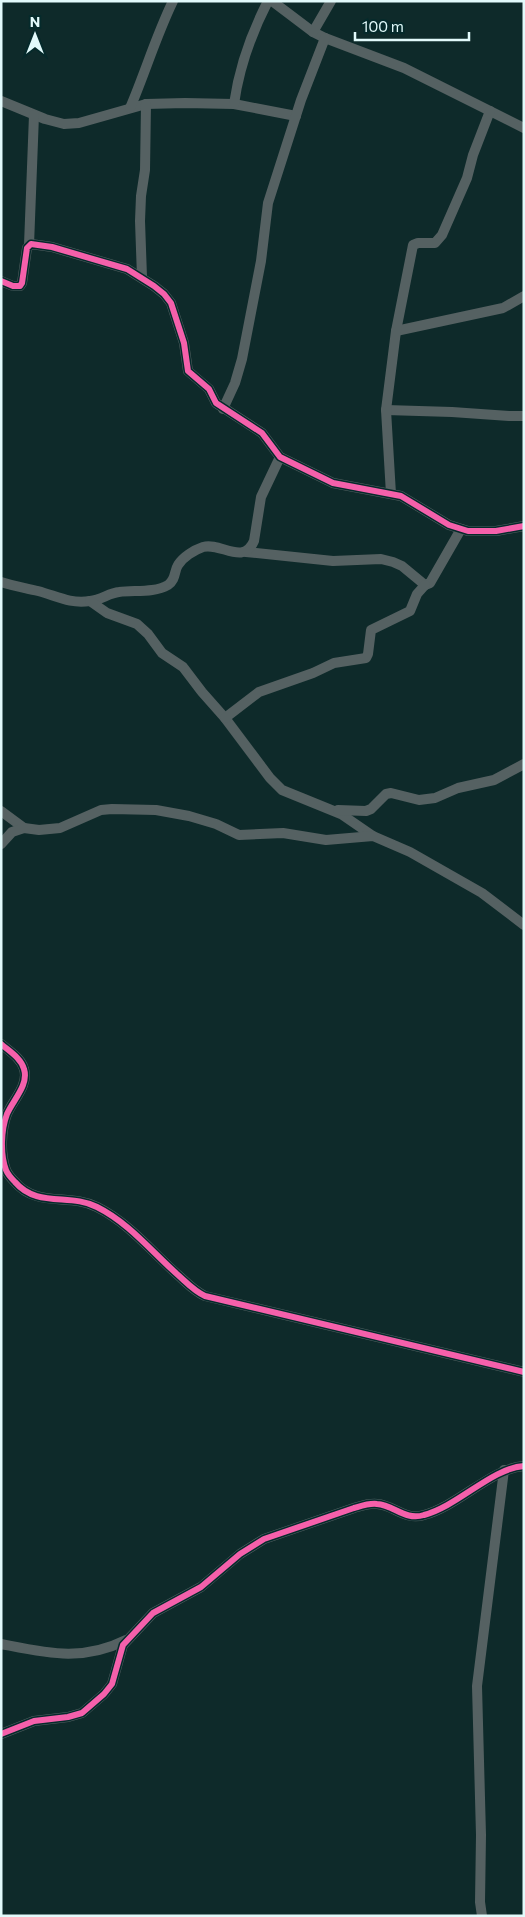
<svg xmlns="http://www.w3.org/2000/svg" width="525" height="1917" viewBox="0 0 525 1917" font-family="Commissioner,sans-serif">
	<style>
		.lines { fill: none; stroke-linecap: round; stroke-linejoin: round }
		.minor { stroke: #556162; stroke-width: 10 }
		.cycleway-casing { stroke: #052a2b; stroke-width: 9 }
		.cycleway { stroke: #f560ab; stroke-width: 6 }
	</style>
	<rect width="100%" height="100%" fill="#0e2a2a"/>
	<g class="lines">
		<g class="minor">
			<path d="M272 1 313 32 325 38 404 68 524 128"/>
			<path d="M313 32 331 1"/>
			<path d="M1 101 45 119 64 124 79 123 146 104 185 103 234 104 296 116"/>
			<path d="M234 104C239 68 251 34 268 1"/>
			<path d="M130 108C145 73 156 36 173 1"/>
			<path d="M29 245 34 115"/>
			<path d="M142 277 140 221 141 196 145 170 146 104"/>
			<path d="M1 281 13 286H20L22 283 27 248 31 244 52 247 127 269 154 286 164 294 171 303 184 343 188 371 209 389 216 403 262 433 280 457 333 483 401 496 449 525 468 531H496L524 526"/>
			<path d="M396 331 503 308 524 296"/>
			<path d="M223 409 235 383 242 359 261 261 268 203 301 100 325 38"/>
			<path d="M386 410 452 412 509 416H524"/>
			<path d="M391 494 386 410 396 331 413 245 418 243H435L442 235 467 178 473 155 490 111"/>
			<path d="M246 552 333 561 381 559 393 562 402 566 425 585 430 583 461 529"/>
			<path d="M1 582C13 586 26 588 38 591 57 596 69 604 90 601 101 600 109 593 119 592 135 590 154 593 168 585 176 580 174 571 178 565 183 557 194 550 203 547 221 542 243 566 254 541L261 497 280 457"/>
			<path d="M90 601 107 613 137 624 148 634 162 653 183 667 202 692 225 718 270 778 282 790 341 814 373 836"/>
			<path d="M225 718 259 692 313 673 334 663 366 658 368 654 371 630 410 611 417 594 425 585"/>
			<path d="M338 810 366 811 371 809 386 794 391 793 419 800 435 798 458 788 494 780 524 764"/>
			<path d="M1 811 24 828"/>
			<path d="M1 844 12 832 24 828 39 830 60 828 101 810 112 809 156 810 189 816 216 824 239 835 283 833 326 840 373 836 410 852 482 893 524 925"/>
			<path d="M1 1044C9 1051 21 1058 24 1069 29 1085 13 1100 7 1114 1 1130 0 1154 6 1170 8 1175 12 1179 15 1182 37 1208 70 1193 97 1207 129 1223 151 1251 178 1275 186 1282 194 1291 205 1296L524 1372"/>
			<path d="M1 1644C47 1653 82 1662 126 1640"/>
			<path d="M1 1734 34 1721 68 1717 82 1713 104 1694 112 1684 123 1645 153 1613 201 1587 240 1554 264 1539 354 1508C361 1506 369 1503 377 1504 394 1505 405 1521 424 1515 458 1506 492 1468 524 1466"/>
			<path d="M482 1916 480 1902 481 1835 477 1686 504 1470"/>
		</g>
		<defs>
			<g id="cycleway">
				<path d="M1 281 13 286H20L22 283 27 248 31 244 52 247 127 269 154 286 164 294 171 303 184 343 188 371 209 389 216 403 262 433 280 457 333 483 401 496 449 525 468 531H496L524 526"/>
				<path d="M1 1044C9 1051 21 1058 24 1069 29 1085 13 1100 7 1114 1 1130 0 1154 6 1170 8 1175 12 1179 15 1182 37 1208 70 1193 97 1207 129 1223 151 1251 178 1275 186 1282 194 1291 205 1296L524 1372"/>
				<path d="M1 1734 34 1721 68 1717 82 1713 104 1694 112 1684 123 1645 153 1613 201 1587 240 1554 264 1539 354 1508C361 1506 369 1503 377 1504 394 1505 405 1521 424 1515 458 1506 492 1468 524 1466"/>
			</g>
		</defs>
		<use href="#cycleway" class="cycleway-casing"/>
		<use href="#cycleway" class="cycleway"/>
	</g>
	<rect width="525" height="1917" fill="none" stroke="#e2fafb" stroke-width="5"/>
	<g transform="translate(35 35)" stroke="#052a2b" stroke-width="4" paint-order="stroke">
	<path d="M0-4L9 19L0 12L-9 19Z" fill="#e2fafb"/>
	<text y="-8" font-size="14" font-weight="bold" text-anchor="middle" fill="#e2fafb">N</text>
	</g>
	<path d="M355 32v8h114v-8" fill="none" stroke="#e2fafb" stroke-width="2.5"/>
	<text x="362" y="32" font-size="15" fill="#e2fafb" stroke="#052a2b" stroke-width="4" paint-order="stroke">100 m</text>
</svg>
